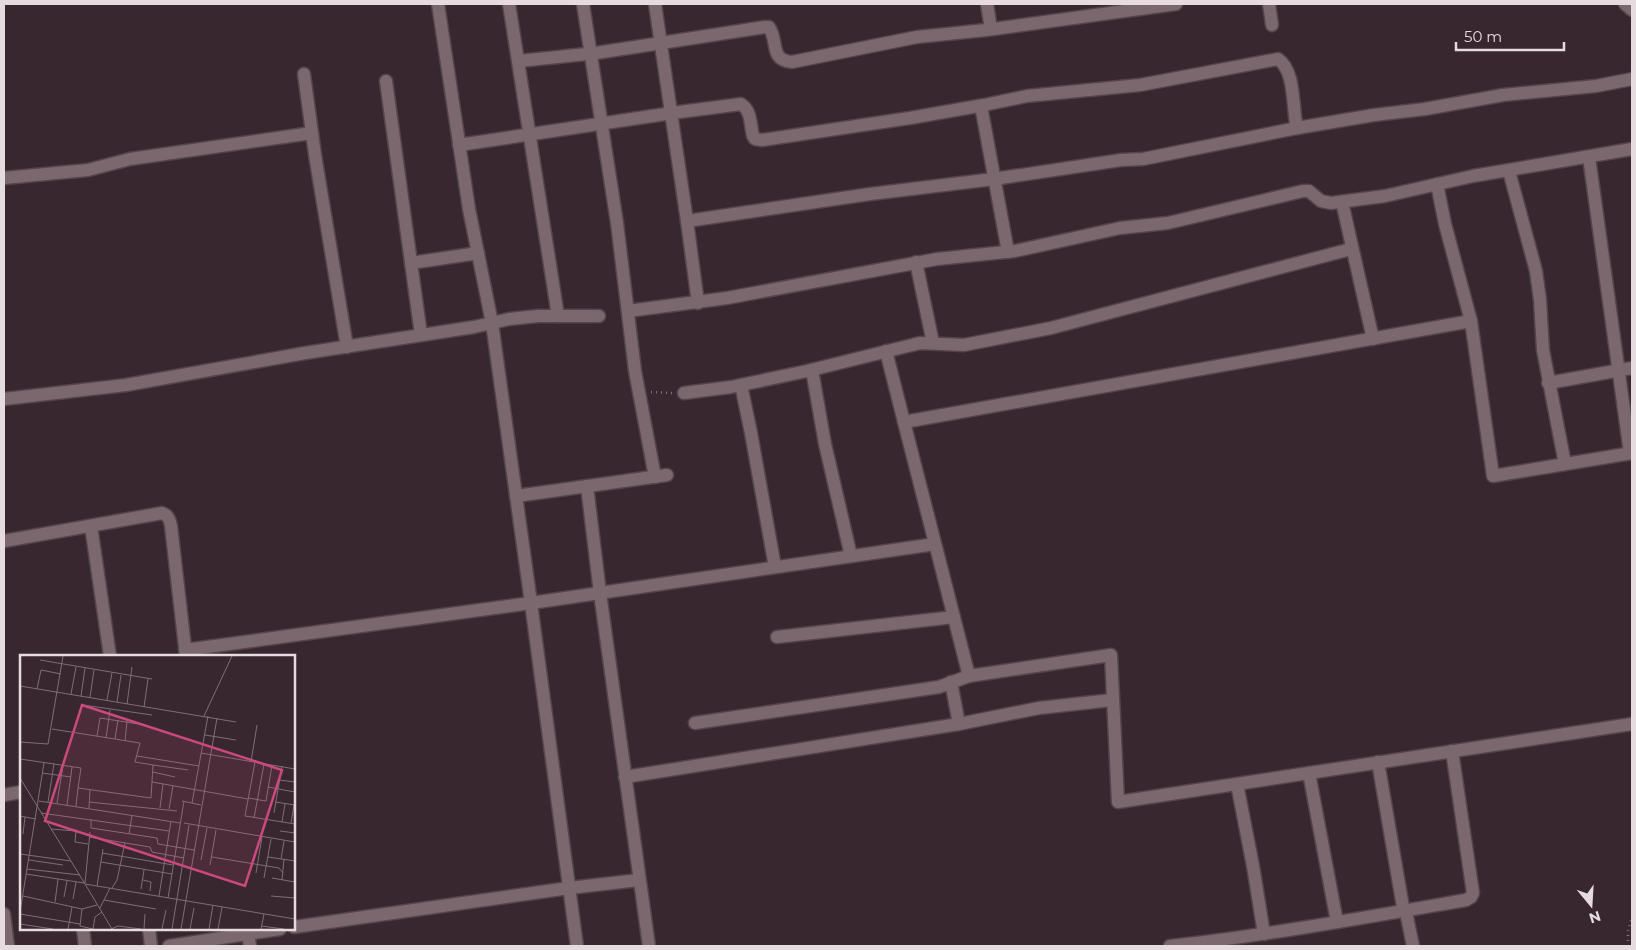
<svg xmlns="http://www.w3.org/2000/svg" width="1636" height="950" viewBox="0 0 1636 950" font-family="Montserrat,sans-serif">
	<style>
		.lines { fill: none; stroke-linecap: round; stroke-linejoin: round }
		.minor-casing { stroke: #53454a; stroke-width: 15 }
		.secondary-casing { stroke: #53454a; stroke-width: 15 }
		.path { stroke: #807177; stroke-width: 2.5; stroke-dasharray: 1 4; stroke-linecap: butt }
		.minor { stroke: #7b686f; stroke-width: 12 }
		.secondary { stroke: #7b686f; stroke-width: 12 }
		.inset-road { fill: none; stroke: #7e6f75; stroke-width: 1 }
		.view { fill: #cb497c; fill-opacity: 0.15; stroke: #cb497c; stroke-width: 2.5 }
		.inset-edge { fill: none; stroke: #e6dbdf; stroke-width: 2.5 }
	</style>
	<rect width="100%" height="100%" fill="#38272e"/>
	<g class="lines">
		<defs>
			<g id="minor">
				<path d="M438 4 469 209 492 323 531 603 577 946"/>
				<path d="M509 4 558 316"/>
				<path d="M583 4 617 223 635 371 655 477"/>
				<path d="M655 4 687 221 698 303"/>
				<path d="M987 4 991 29"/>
				<path d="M1269 4 1272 25"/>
				<path d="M519 61 596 53 765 27H769C779 42 769 60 792 62L917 37 986 30 1176 4"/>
				<path d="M304 74 315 155 347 347"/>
				<path d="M386 81 421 335"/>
				<path d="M981 106 1008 252"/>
				<path d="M459 145 672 113 741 104C752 111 750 125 753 136L755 139 762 140 910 118 984 105 1027 96 1140 85 1278 59C1296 71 1292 109 1297 128"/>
				<path d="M1589 157 1630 453"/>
				<path d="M1509 171 1536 271 1540 300 1543 350 1565 464"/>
				<path d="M4 178 88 170 130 159 312 133"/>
				<path d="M1437 184 1445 224 1471 321"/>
				<path d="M1342 202 1373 339"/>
				<path d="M687 221 870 194 994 179 1121 160 1143 159 1297 128 1374 115 1425 109 1503 95 1596 86 1632 79"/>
				<path d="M916 262 933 343"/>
				<path d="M411 263 478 253"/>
				<path d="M628 311 727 298 937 259 1015 251 1120 228 1168 223 1303 191H1309L1321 201 1331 203 1385 196 1473 176 1632 149"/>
				<path d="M886 351 904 422"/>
				<path d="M812 370 825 444 851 556"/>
				<path d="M1548 383 1632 368"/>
				<path d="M741 385 751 433 775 567"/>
				<path d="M684 393 731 387 807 371 920 343 964 345 1051 328 1351 249"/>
				<path d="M4 399 126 385 305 353 474 327 509 319 538 316H599"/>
				<path d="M1632 453 1493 476 1471 321 904 422 969 676 1111 655 1118 802 1632 724"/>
				<path d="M587 486 600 593 649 946"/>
				<path d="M516 496 667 475"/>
				<path d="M91 526 110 656"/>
				<path d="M4 541 162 513C168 515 170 519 171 526L186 656"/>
				<path d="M777 637 954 617"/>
				<path d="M185 650 531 603 935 544"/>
				<path d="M951 682 959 724"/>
				<path d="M695 723 939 687 969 676"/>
				<path d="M1378 762 1403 907 1407 917 1413 946"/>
				<path d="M1309 773 1337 922"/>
				<path d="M625 777 959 724 1039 708 1112 700"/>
				<path d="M1237 784 1253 866 1264 934"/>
				<path d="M4 795 21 792"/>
				<path d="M4 914 8 946"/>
				<path d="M294 927 569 888 639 880"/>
				<path d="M83 929 85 946"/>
				<path d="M149 929 151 946"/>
				<path d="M248 934 250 946"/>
				<path d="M169 946 280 929"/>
				<path d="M1170 946C1269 935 1368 917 1466 900L1471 897 1473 893 1452 751"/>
			</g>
			<path id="secondary" d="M1625 4 1632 10"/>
		</defs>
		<use href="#minor" class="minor-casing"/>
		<use href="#secondary" class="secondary-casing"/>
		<g class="path">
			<path d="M651 392 673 393"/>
			<path d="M1628 946V931L1632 917"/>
		</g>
		<use href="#minor" class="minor"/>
		<use href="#secondary" class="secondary"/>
	</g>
	<g transform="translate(20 655)">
		<rect width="275" height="275" fill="#38272e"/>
		<path class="inset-road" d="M20 5 132 24M0 31 216 67M17 34 21 15 41 19M51 39 56 12M61 41 65 13M70 42 74 15M87 45 92 18M97 47 101 20M107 49 112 12M63 50 132 60M124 52 128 24M184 61 212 1M185 80 216 85M77 81 80 63 125 70M86 83 90 55M95 84 98 65M105 86 107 66M0 87 28 89 43 1M181 98 275 114M117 101 179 111M0 104 61 113 58 133 131 143 133 110 115 107 120 88 32 74M231 107 237 70M235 107 225 161 275 169M133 110 168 115M133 117 155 122M22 118 51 122M0 123 65 229 275 264M259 125 275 127M132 127 228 144M248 132 275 137M228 143 246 146 252 110M19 146 160 168M162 146 181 150M28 147 34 109M69 147 157 156M255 147 275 150M37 148 43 111M172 148 188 61M47 150 52 112M56 151 58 133M69 153 70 135M140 153 143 129M149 154 153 131M21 158 149 176M254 158 262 111M0 161 16 164M234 163 244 109M71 164V173L137 183 138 189 174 195M262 167 265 149M164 168 275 187M271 168 274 150M31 174 56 176 55 187 68 189M260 176 275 178M3 179 5 162M109 179 112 160M69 182 130 192 132 197 164 203M82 198 153 210M0 199 51 206M192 202 259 213 263 218M248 202 275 206M261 204 264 186M9 205 43 210M181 205 187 173M81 207 152 219M190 210 196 175M7 214 60 220M236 218 242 182M6 219 64 228M244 223 251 184M252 223 275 227M123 225 131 227 130 236M262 225 264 204M65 228 70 177M65 229 92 274M77 231 83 194M92 233 97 225 105 188M121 234 124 215M3 241 62 254 77 250M139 241 151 166M251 241 275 243M44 242 47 226M148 243 164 146M53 244 56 227M84 245 136 254M35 247 38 224M80 253 90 233M62 254 60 271 73 274 75 262 82 257M0 257 24 108M0 259 60 269M0 269 33 274M241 271 264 274M48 274 52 252M91 274 98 271 121 274M124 274 125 259M142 274 146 255M152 274 169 170M161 274 197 63M170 274 174 253M189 274 193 250M198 274 202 252M241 274 244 259"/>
		<path class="view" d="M62 50 262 115 225 231 25 166Z"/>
		<rect width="275" height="275" class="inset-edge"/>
	</g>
	<rect width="1636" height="950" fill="none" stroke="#e6dbdf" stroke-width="10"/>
	<g transform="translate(1591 905) rotate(162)" stroke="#38272e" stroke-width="4" paint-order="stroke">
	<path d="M0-4L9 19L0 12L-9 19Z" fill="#e6dbdf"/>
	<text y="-8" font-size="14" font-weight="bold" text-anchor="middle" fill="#e6dbdf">N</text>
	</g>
	<path d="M1456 42v8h108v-8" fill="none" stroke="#e6dbdf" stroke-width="2.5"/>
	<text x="1464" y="42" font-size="15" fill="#e6dbdf" stroke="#38272e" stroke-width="4" paint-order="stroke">50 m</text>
</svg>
